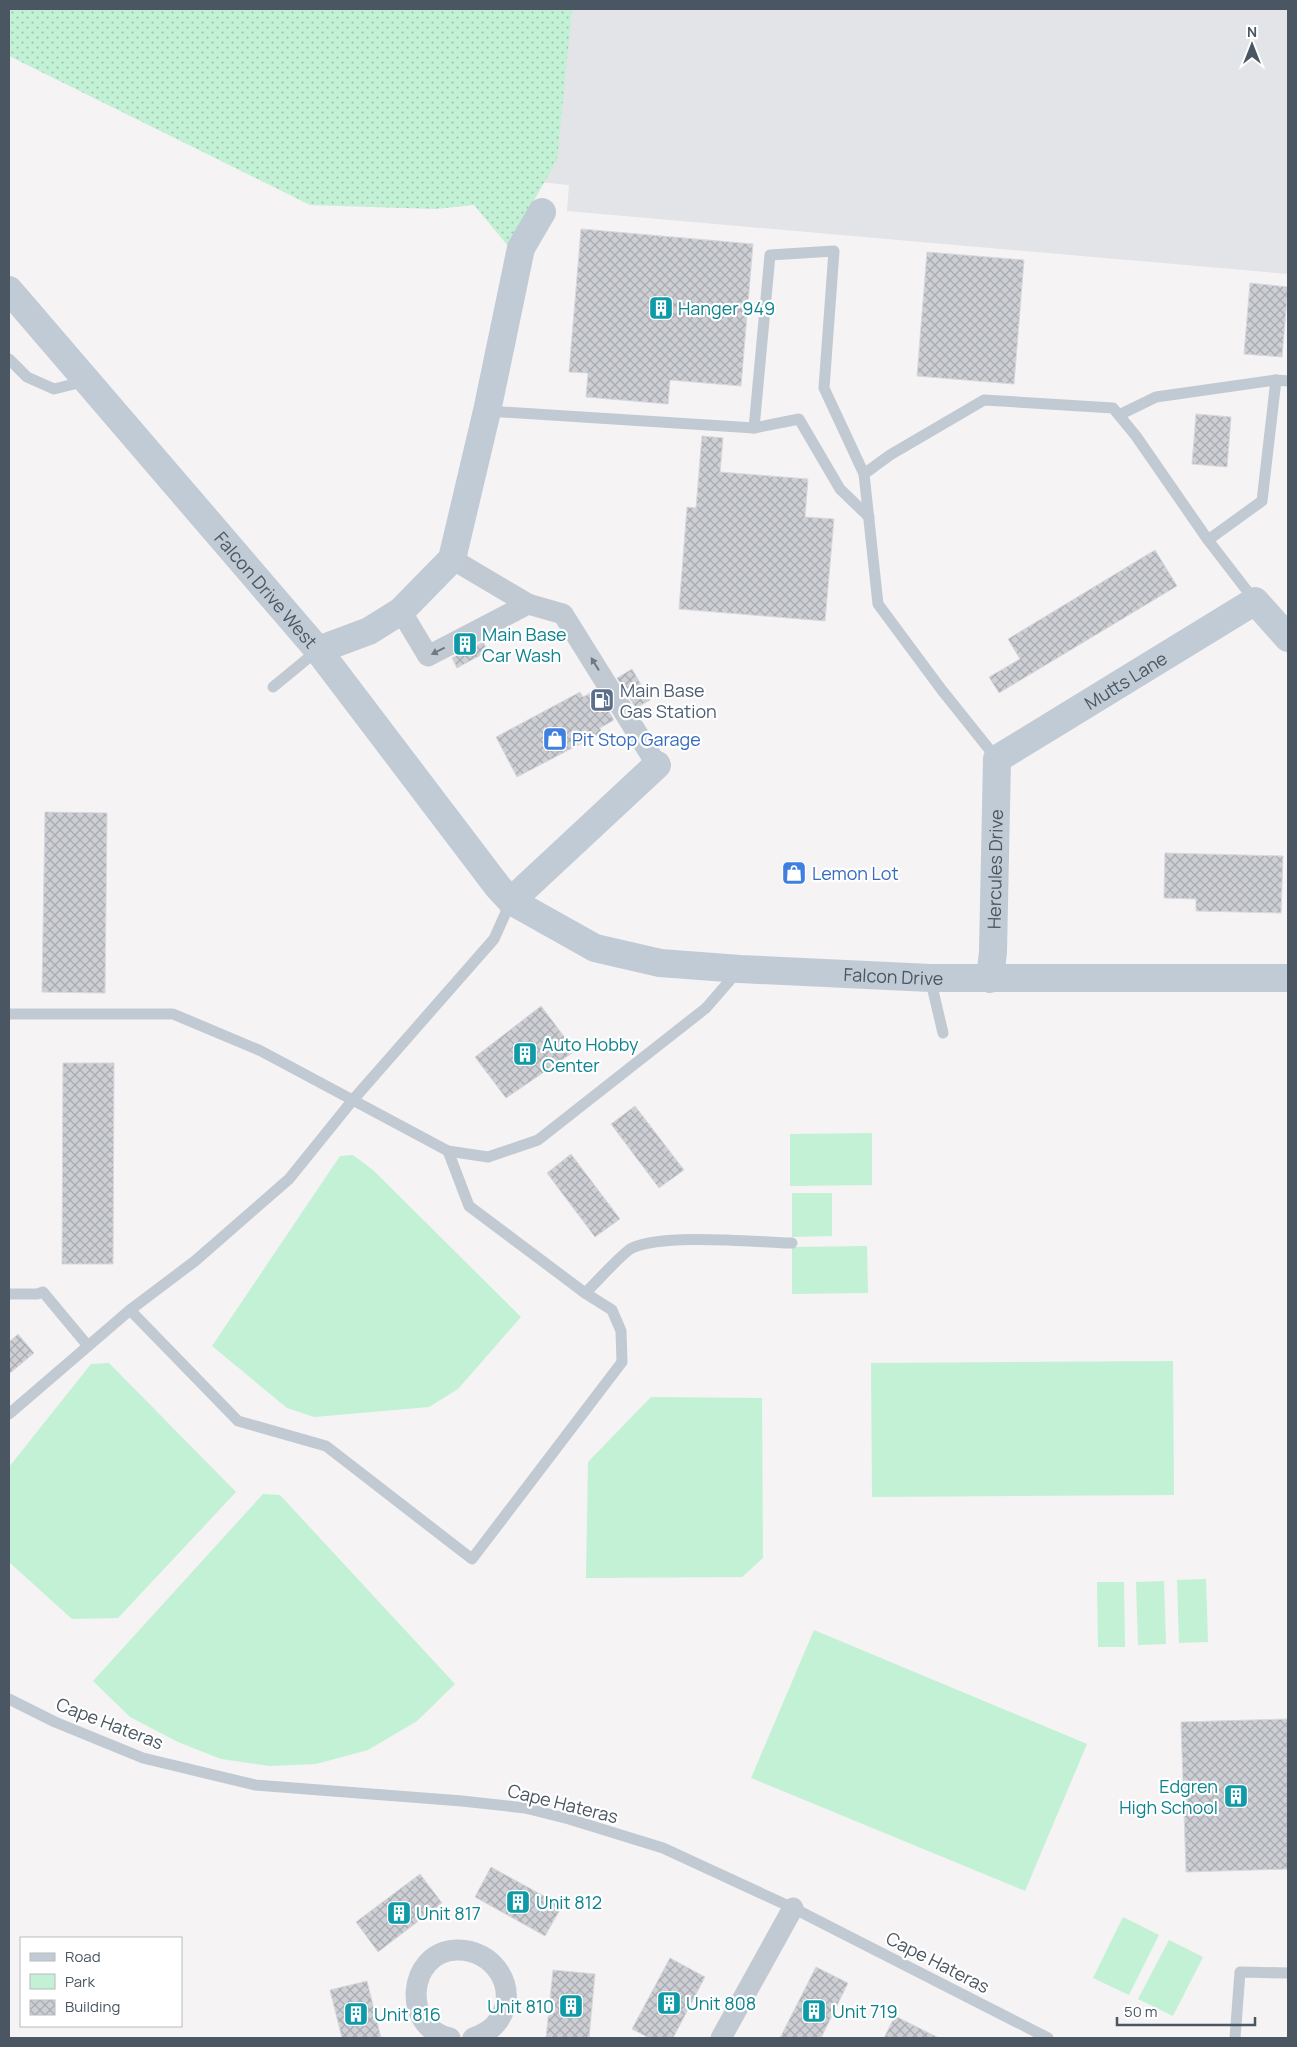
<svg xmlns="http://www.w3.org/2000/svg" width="1297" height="2047" viewBox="0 0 1297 2047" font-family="Manrope,sans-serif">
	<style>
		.airport { fill: #e2e4e7 }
		.grass { fill: url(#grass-dots) }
		.park { fill: #c3f1d5 }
		.building { fill: url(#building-cross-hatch); stroke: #d7d9de }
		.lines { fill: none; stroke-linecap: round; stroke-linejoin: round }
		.lane { stroke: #c1cad2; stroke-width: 11 }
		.street { stroke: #c1cad2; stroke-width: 21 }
		.secondary { stroke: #c1cbd6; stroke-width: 28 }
		.oneway { fill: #6e7983 }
		.labels { text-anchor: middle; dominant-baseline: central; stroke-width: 4.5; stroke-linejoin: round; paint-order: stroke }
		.culture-label { font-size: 18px; fill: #0d838f; stroke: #fff; text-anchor: start }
		.street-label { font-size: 18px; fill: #4a5661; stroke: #fff }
		.service-label { font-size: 18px; fill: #4e5e75; stroke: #fff; text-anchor: start }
		.shop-label { font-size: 18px; fill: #366cbe; stroke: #fff; text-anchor: start }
	</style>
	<defs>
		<pattern id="grass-dots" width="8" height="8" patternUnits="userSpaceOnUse" patternTransform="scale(1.25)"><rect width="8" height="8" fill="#c3f1d5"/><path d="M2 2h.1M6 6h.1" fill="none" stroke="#a0c6b0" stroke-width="1.8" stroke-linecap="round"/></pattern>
		<pattern id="building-cross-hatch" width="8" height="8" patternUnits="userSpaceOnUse" patternTransform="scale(1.25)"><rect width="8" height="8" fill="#cdcfd5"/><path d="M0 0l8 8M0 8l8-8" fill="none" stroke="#a8abb0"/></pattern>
	</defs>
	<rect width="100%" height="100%" fill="#f5f3f3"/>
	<path class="airport" d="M479 9H1288V274L567 211 569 185 471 175Z"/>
	<path class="grass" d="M9 9H572L557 160 508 246 474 205 435 209 310 205 9 56Z"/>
	<g class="park">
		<path d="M872 1133V1185L790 1186V1134Z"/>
		<path d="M353 1155 373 1170 521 1317 458 1389 429 1407 314 1417 287 1408 212 1346 340 1156Z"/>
		<path d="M792 1193H832V1236L792 1237Z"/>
		<path d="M867 1246 868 1293 792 1294V1247Z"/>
		<path d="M1173 1361 1174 1495 872 1497 871 1363Z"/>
		<path d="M109 1363 236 1492 118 1618 72 1619 9 1562V1467L91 1364Z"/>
		<path d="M651 1397 762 1398 763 1558 742 1577 586 1578 588 1462Z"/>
		<path d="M263 1494 280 1495 455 1684 417 1721 368 1750 316 1764 270 1766 221 1759 178 1742 130 1717 93 1681Z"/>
		<path d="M1206 1579 1208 1642 1179 1643 1177 1580Z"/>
		<path d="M1164 1581 1166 1644 1138 1645 1136 1582Z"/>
		<path d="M1097 1582H1124L1125 1647H1098Z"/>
		<path d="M814 1630 1087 1744 1025 1891 751 1778Z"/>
		<path d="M1123 1917 1159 1935 1129 1995 1093 1978Z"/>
		<path d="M1169 1940 1203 1957 1173 2016 1138 1999Z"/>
	</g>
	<g class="building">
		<path d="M581 229 753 244 741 386 670 380 668 404 586 397 588 373 569 372Z"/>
		<path d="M927 252 1024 260 1014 384 917 376Z"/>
		<path d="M1250 283 1288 287 1282 357 1244 354Z"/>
		<path d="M1196 414 1231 417 1227 467 1192 464Z"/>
		<path d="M702 436 723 438 720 472 808 479 805 517 834 519 825 621 679 609 687 507 696 508Z"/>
		<path d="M1155 550 1177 586 999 693 989 677 1020 659 1008 639Z"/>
		<path d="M483 642 488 651 457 668 452 658Z"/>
		<path d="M632 669 650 700 636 708 617 678Z"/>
		<path d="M596 690 614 720 600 728 601 733 517 777 496 737 580 692 583 697Z"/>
		<path d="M45 812 107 813 105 993 42 992Z"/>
		<path d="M1165 853 1283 856 1281 913 1196 911V899L1164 898Z"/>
		<path d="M541 1006 575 1051 506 1098 475 1057Z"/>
		<path d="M63 1063H114L113 1264H62Z"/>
		<path d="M635 1106 684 1170 659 1188 611 1124Z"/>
		<path d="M571 1154 620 1219 595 1237 547 1173Z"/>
		<path d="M18 1334 34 1353 9 1374V1342Z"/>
		<path d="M1288 1719V1869L1186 1872 1181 1722Z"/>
		<path d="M491 1867 562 1906 545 1936 475 1897Z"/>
		<path d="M420 1874 442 1903 378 1952 356 1922Z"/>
		<path d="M670 1958 705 1977 673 2038H649L632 2029Z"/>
		<path d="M816 1967 848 1983 821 2038H780Z"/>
		<path d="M553 1970 595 1974 589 2038H546Z"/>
		<path d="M367 1981 381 2038H342L330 1990Z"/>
		<path d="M895 2016 939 2038H884Z"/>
	</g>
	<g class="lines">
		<g class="lane">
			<path d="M9 359 27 377 54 389 86 381"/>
			<path d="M487 411 754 428 799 419 840 489 869 517"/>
			<path d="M1119 415 1156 397 1276 380 1288 381"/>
			<path d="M754 428 770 255 834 251 824 388 864 474 878 604 941 689 997 759"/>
			<path d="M864 474 890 455 984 400 1113 408 1136 436 1208 540 1255 601"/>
			<path d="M1208 540 1262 501 1276 380"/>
			<path d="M273 687 318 650"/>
			<path d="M930 978 943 1033"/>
			<path d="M9 1014H173L261 1051 448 1151 488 1157 538 1140 706 1008 739 970"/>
			<path d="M585 1293C595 1284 623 1252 632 1248 665 1233 754 1242 792 1243"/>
			<path d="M9 1294H37L43 1292 88 1346"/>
			<path d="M130 1310 238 1421 326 1446 472 1559 622 1362 621 1331 612 1310 585 1293 469 1206 448 1151"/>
			<path d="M9 1414 130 1310 195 1261 289 1179 352 1101 494 939 511 901"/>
			<path d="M9 1699 55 1722 143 1758 255 1785 462 1801 525 1808 569 1819 663 1848 793 1908 1048 2038"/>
			<path d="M1235 2038 1240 1972 1288 1973"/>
		</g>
		<g class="street">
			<path d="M452 559 528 604 563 614 657 765"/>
			<path d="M401 611 428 656 528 604"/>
			<path d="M450 2038C401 2028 407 1952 456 1950 493 1948 521 1989 498 2021 492 2030 483 2034 473 2038"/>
			<path d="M721 2038 793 1908"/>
		</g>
		<g class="secondary">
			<path id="s1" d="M9 290 318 650 498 887 511 901 595 948 660 963 740 969 930 978H1288"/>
			<path d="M318 650 369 631 401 611 452 559 487 411 521 248 542 212"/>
			<path d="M511 901 657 765"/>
			<path id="s2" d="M990 979 993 952 997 759 1255 601 1288 638"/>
		</g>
	</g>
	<defs><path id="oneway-solid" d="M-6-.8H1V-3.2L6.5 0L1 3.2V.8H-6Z" transform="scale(1.25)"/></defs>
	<g class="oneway">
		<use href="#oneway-solid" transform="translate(438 651) rotate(153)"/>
		<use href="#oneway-solid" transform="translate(595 664) rotate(-122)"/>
	</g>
	<defs>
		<symbol id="building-square" viewBox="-11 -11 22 22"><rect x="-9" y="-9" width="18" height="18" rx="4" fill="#0f9aa8" stroke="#fff"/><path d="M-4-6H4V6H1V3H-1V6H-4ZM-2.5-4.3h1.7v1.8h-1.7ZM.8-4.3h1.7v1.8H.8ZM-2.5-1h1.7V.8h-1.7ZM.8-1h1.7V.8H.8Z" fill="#fff"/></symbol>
		<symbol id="fuel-square" viewBox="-11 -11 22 22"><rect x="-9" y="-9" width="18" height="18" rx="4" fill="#5c6f8a" stroke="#fff"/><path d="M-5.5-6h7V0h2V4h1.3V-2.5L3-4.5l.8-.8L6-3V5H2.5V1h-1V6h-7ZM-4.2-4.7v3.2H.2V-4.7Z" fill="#fff"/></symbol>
		<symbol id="shop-square" viewBox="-11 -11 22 22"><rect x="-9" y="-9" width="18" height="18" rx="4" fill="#3f7fe0" stroke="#fff"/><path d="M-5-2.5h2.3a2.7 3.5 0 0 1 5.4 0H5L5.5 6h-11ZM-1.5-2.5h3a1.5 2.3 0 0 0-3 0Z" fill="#fff"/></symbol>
	</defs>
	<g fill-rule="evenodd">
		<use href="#building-square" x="647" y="294" width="28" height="28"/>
		<use href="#building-square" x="451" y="630" width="28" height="28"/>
		<use href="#fuel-square" x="588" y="686" width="28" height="28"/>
		<use href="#shop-square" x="541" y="725" width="28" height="28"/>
		<use href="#shop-square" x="780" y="859" width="28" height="28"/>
		<use href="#building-square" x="511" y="1040" width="28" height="28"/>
		<use href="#building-square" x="1222" y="1782" width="28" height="28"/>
		<use href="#building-square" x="504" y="1888" width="28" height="28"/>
		<use href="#building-square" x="385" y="1899" width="28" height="28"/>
		<use href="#building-square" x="655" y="1989" width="28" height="28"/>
		<use href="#building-square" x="557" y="1992" width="28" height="28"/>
		<use href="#building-square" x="800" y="1997" width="28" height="28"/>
		<use href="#building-square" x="342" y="2000" width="28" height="28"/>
	</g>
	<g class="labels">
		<g class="culture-label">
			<text x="678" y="308">Hanger 949</text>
			<text x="482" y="634">Main Base<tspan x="482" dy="21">Car Wash</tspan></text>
			<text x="542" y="1044">Auto Hobby<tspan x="542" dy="21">Center</tspan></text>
			<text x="1218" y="1786" text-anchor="end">Edgren<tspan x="1218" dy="21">High School</tspan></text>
			<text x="536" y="1902">Unit 812</text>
			<text x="416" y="1913">Unit 817</text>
			<text x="686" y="2003">Unit 808</text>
			<text x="554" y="2006" text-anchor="end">Unit 810</text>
			<text x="832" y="2011">Unit 719</text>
			<text x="374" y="2014">Unit 816</text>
		</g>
		<g class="street-label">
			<text stroke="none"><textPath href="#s1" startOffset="395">Falcon Drive West</textPath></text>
			<text stroke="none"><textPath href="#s2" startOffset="371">Mutts Lane</textPath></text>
			<text stroke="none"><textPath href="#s2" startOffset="110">Hercules Drive</textPath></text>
			<text stroke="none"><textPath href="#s1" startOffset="1188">Falcon Drive</textPath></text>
			<text transform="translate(110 1723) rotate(21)">Cape Hateras</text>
			<text transform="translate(563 1803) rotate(14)">Cape Hateras</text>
			<text transform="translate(938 1962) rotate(27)">Cape Hateras</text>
		</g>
		<g class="service-label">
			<text x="620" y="690">Main Base<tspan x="620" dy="21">Gas Station</tspan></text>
		</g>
		<g class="shop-label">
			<text x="572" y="739">Pit Stop Garage</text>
			<text x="812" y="873">Lemon Lot</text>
		</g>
	</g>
	<rect width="1297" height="2047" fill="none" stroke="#4a5661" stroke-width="20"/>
	<rect x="20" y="1937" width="162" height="90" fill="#ffffff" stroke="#b7bbc0"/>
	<rect x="30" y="1953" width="25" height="8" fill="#c1cbd6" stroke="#b7bbc0"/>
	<text x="65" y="1962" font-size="15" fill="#4a5661">Road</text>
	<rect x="30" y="1974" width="25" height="15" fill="#c3f1d5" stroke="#b7bbc0"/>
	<text x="65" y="1987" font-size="15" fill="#4a5661">Park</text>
	<rect x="30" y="2000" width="25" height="15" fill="url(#building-cross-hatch)" stroke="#b7bbc0"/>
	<text x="65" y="2012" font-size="15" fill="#4a5661">Building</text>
	<g transform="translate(1252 45)" stroke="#ffffff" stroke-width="4" paint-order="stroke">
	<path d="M0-4L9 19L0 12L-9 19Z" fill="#4a5661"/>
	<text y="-8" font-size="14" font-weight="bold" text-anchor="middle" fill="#4a5661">N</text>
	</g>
	<path d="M1117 2017v8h138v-8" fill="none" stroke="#4a5661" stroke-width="2.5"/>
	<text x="1124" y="2017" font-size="15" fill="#4a5661" stroke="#ffffff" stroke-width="4" paint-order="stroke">50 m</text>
</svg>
